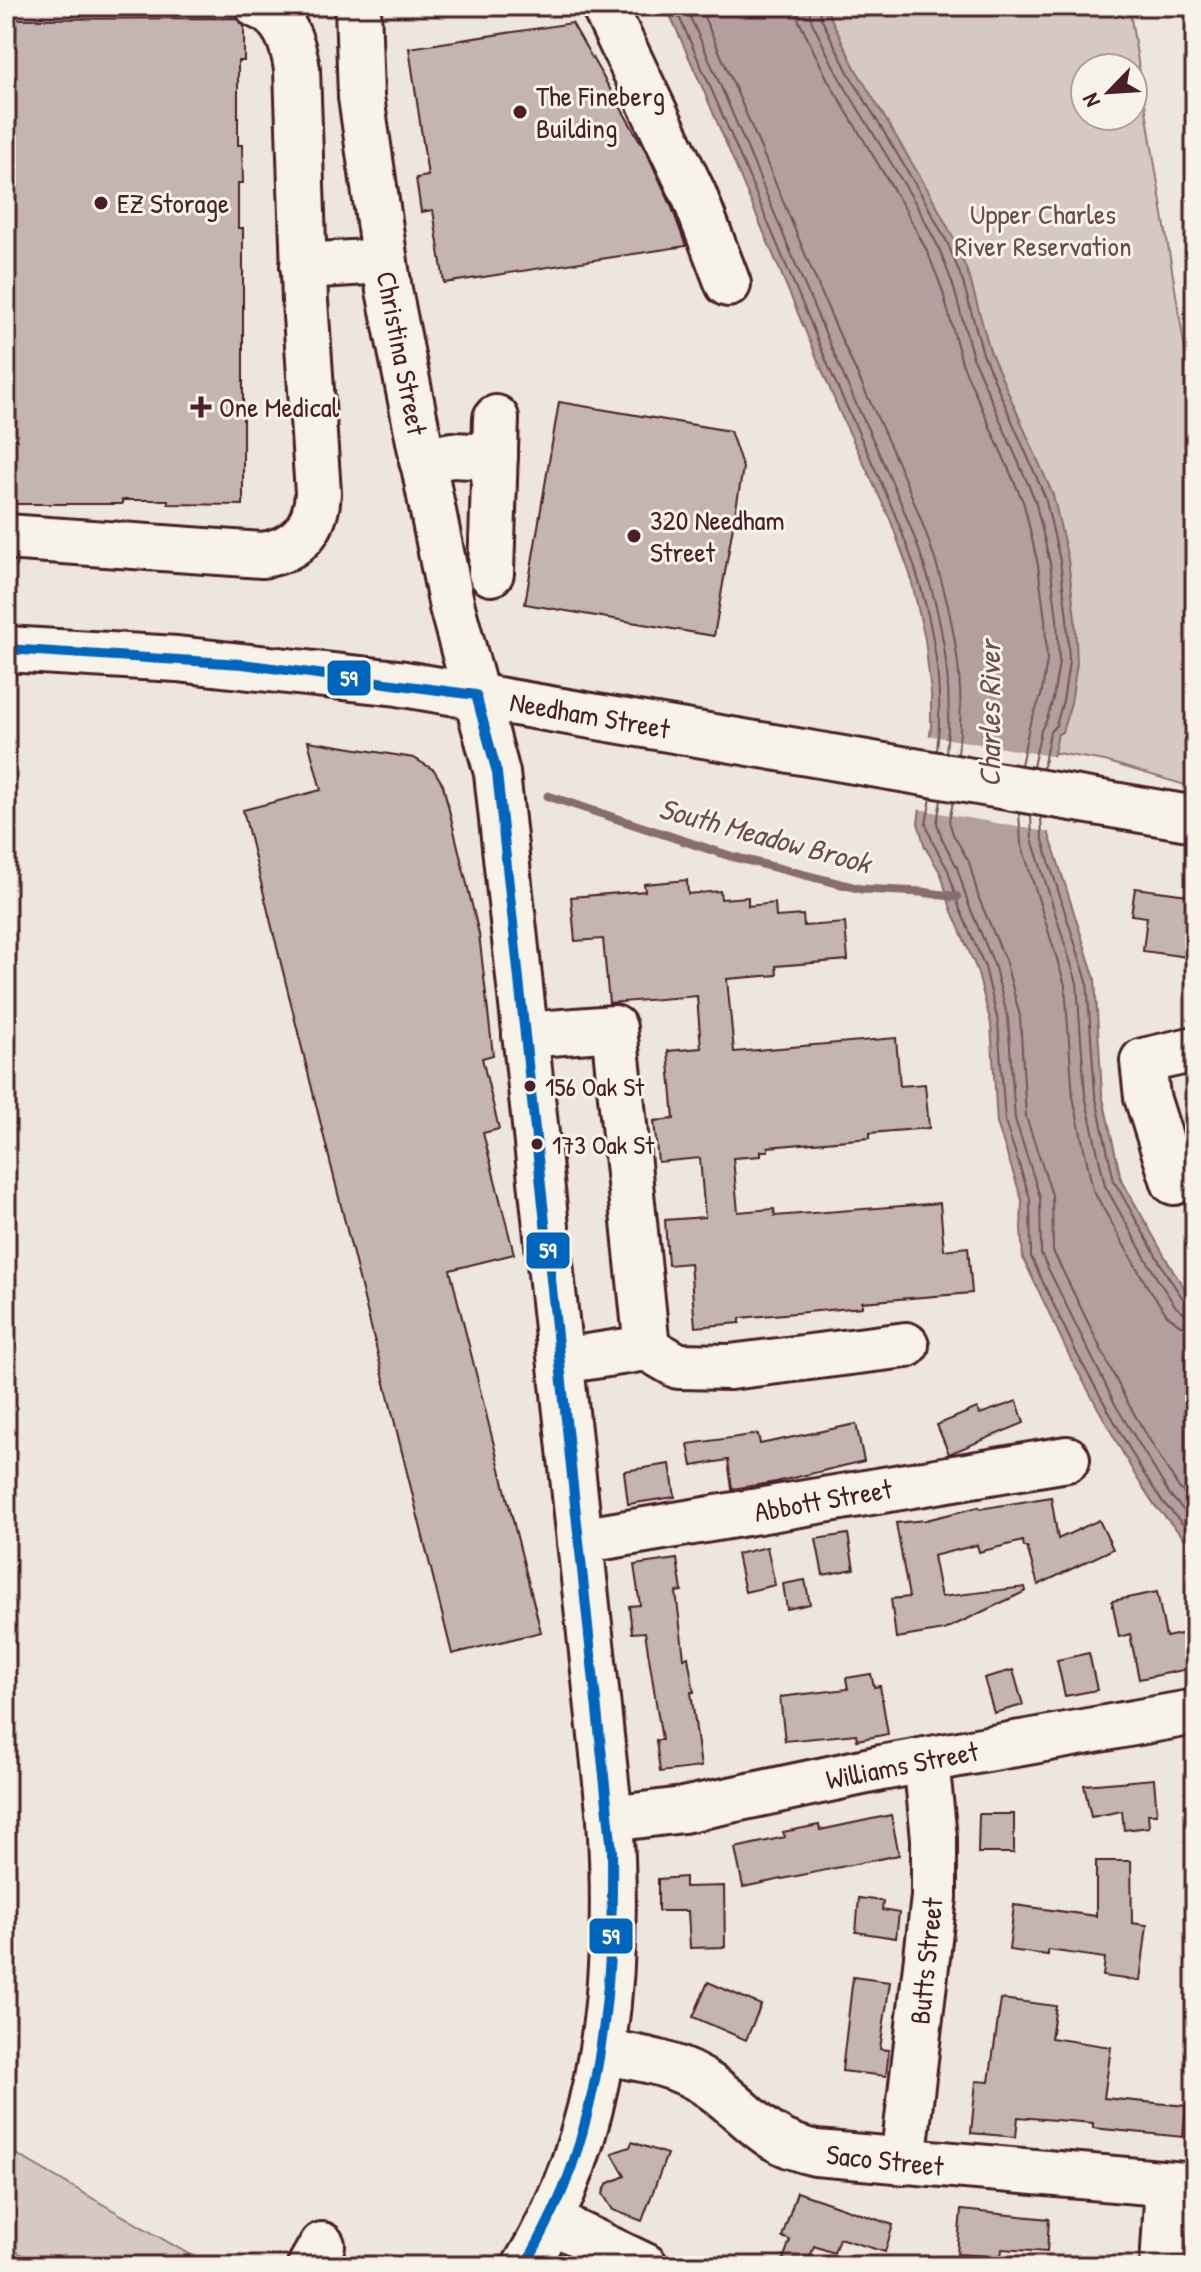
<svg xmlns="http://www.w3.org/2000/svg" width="1201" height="2272" viewBox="0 0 1201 2272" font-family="'Patrick Hand',sans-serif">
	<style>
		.green { fill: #d5c9c2; stroke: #907476; stroke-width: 2; fill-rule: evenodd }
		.water { fill: #b39f9d; stroke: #896c6f; stroke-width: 2 }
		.pier { fill: #ece6dd }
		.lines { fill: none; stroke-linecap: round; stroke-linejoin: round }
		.shore { stroke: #745259; stroke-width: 2 }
		.stream { stroke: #896c6f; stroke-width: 9 }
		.building { fill: #c4b5b0; stroke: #4a1f2b; stroke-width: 2 }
		.minor-casing { stroke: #4a1f2b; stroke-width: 50 }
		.major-casing { stroke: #4a1f2b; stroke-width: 50 }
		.minor { stroke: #f7f3e8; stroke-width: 44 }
		.major { stroke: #f7f3e8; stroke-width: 44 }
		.bus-1-casing { stroke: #f7f3e8; stroke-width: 16 }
		.bus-1 { stroke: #0065bd; stroke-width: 10 }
		.poi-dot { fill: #4a1f2b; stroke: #f7f3e8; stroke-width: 3 }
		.labels { text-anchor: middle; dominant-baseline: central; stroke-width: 6; stroke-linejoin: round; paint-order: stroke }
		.bus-label { font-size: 26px; fill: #4a1f2b; stroke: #f7f3e8; text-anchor: start }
		.poi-label { font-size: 28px; fill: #4a1f2b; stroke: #f7f3e8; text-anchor: start }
		.park-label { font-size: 28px; fill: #6d4a51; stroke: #f7f3e8 }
		.street-label { font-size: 28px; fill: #4a1f2b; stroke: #f7f3e8 }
		.water-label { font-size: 30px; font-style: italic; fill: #6f4c53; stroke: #f7f3e8 }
		.line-badge { stroke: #f7f3e8; stroke-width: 3 }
		.badge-label { font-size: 22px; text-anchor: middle; font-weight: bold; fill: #fff }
	</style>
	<rect width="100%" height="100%" fill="#ece6dd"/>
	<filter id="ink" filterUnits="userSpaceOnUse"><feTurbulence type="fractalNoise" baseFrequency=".0125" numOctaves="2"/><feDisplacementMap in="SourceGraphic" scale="16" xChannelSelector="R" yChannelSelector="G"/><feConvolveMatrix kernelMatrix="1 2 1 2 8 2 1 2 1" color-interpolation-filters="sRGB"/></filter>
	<g filter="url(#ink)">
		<g class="green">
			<path d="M810 6H1129L1195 411V788L1105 761 1051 752ZM1085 68H1133V116H1085Z"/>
			<path d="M6 2148 209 2266H41L6 2245Z"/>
		</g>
		<path class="water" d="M666 6H825L855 68 931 195 955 241 970 279 990 351 1053 495 1068 559 1075 618 1077 663 1071 703 1062 732 1058 734 1049 776V834L1095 979 1102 1094 1121 1179 1173 1271 1195 1303V1550L1155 1506 1135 1475 1071 1359 1023 1258 1021 1229 1022 1200 997 1123 991 1024 977 970 951 909 941 874 925 847 918 823 931 727V694L925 639 910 574 890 519 841 415 704 91Z"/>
		<path class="pier" d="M926 735 1057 757 1053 777V833L917 809Z"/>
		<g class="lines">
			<g class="shore">
				<path d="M674 6C722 109 764 215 809 319 822 351 835 383 850 414 900 523 951 626 937 751"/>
				<path d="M685 6C732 107 772 210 816 312 831 345 844 379 860 412 911 522 961 627 946 752"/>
				<path d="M699 6C745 107 786 210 830 313 890 454 977 595 958 754"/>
				<path d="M796 6 799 21 829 82 905 209 928 253 942 289 962 363 1024 504 1038 565 1045 620 1047 661 1041 696 1029 727 1021 765"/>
				<path d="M808 6 812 22 839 77 916 204 939 248 953 285 973 358 1035 500 1050 563 1057 619 1059 662 1053 699 1047 719 1041 730 1033 767"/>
				<path d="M818 6 821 18 848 72 924 199 948 244 963 282 983 354 1045 497 1060 561 1067 618 1069 662 1063 701 1056 725 1050 732 1043 769"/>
				<path d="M931 798 926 824 933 843 948 870 959 907 985 967 998 1022 1005 1121 1030 1198 1031 1257 1078 1356 1142 1471 1162 1501 1195 1538"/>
				<path d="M941 800 937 823 942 839 957 867 968 903 994 964 1008 1019 1015 1119 1040 1197 1041 1254 1116 1406 1170 1495 1195 1523"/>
				<path d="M953 802 949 821 953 834 969 862 979 899 1005 959 1020 1016 1026 1117 1052 1195 1053 1251 1126 1400 1161 1459 1179 1488 1195 1505"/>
				<path d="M1019 813 1021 843 1065 985 1073 1097 1093 1190 1147 1286 1167 1315 1180 1325 1195 1328"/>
				<path d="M1031 815 1032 839 1077 983 1085 1095 1105 1186 1158 1280 1176 1307 1185 1314 1195 1316"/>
				<path d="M1041 817 1042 836 1050 865 1087 981 1095 1094 1114 1181 1167 1275 1186 1303 1195 1306"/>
			</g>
			<path class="stream" d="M548 796 730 856 861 889 922 892 957 897"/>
		</g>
		<g class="building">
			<path d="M237 18 244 26V61H238V145H242L243 183H238V228H243V505L168 504V500H122V504H6V19Z"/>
			<path d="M572 23 648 155 671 205 686 246 444 283 433 210 421 212 416 178 428 176 409 48Z"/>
			<path d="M559 402 730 431 743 468 714 636 525 604Z"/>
			<path d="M308 741 414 758 434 770 443 785 479 934 493 1055 482 1058 499 1129 483 1133 514 1254 450 1270 541 1632 452 1654 243 810 321 790Z"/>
			<path d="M687 880 688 894 720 891 721 899 748 897V906L775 903 776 917 803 915 804 926 845 923 848 960 776 966 777 975 727 979 734 1052 896 1038 900 1086 925 1084 929 1128 870 1133V1138L768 1147V1151H761V1156L733 1158 738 1212 774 1209 775 1216 940 1203 944 1250 968 1247 972 1293 862 1302V1307L740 1318V1323L695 1327 690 1263 668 1265 665 1220 705 1217 700 1158 658 1162 654 1121 674 1119 668 1051 701 1048 697 996 609 1003 603 939 575 941 571 897 645 891 644 884Z"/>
			<path d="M1135 888 1195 896V958L1143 951 1147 917 1131 915Z"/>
			<path d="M1017 1401 1024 1423 949 1454 937 1425 977 1408 980 1414Z"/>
			<path d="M856 1424 864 1461 776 1482 732 1489 728 1460 692 1466 688 1444 758 1434 760 1444Z"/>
			<path d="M670 1464 675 1497 628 1504 624 1471Z"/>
			<path d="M1051 1497 1058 1539 1099 1520 1113 1549 1038 1585 1027 1547H1024L1023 1541 979 1552 977 1545 933 1556 941 1597 1025 1587 1026 1591 944 1630 896 1638 891 1599 909 1597 896 1523 926 1520 979 1507 980 1509Z"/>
			<path d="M848 1534 854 1569 823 1575 816 1539Z"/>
			<path d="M767 1547 775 1585 745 1592 737 1554Z"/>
			<path d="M677 1559 682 1591 676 1592 684 1658 688 1657 694 1692H691L701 1767 660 1772 656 1740H662L645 1632 632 1633 629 1606 640 1605 634 1565Z"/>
			<path d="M805 1580 810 1604 787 1609 783 1584Z"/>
			<path d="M1157 1592 1166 1637 1186 1633 1193 1668 1139 1679 1130 1634 1119 1637 1112 1601Z"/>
			<path d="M1089 1653 1097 1690 1065 1696 1057 1660Z"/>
			<path d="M1013 1670 1023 1705 994 1713 984 1678Z"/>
			<path d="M871 1674 874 1687 880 1686 888 1734 857 1740 856 1734 785 1741 780 1697 848 1689 846 1678Z"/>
			<path d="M1154 1779 1157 1814H1148L1149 1827 1124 1830 1122 1811 1091 1817 1084 1785Z"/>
			<path d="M979 1814H1014V1853H978Z"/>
			<path d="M891 1815 899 1855 743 1887 735 1848 785 1837 783 1832 819 1825 820 1830Z"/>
			<path d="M1096 1861H1131L1132 1923 1147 1925 1140 1981 1103 1976 1105 1958 1048 1950V1955L1009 1950 1014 1905 1096 1916Z"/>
			<path d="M685 1877V1887L724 1886 725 1947 690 1948 688 1911H658V1879Z"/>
			<path d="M859 1898 883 1901 882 1910 899 1913 896 1938 856 1932Z"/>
			<path d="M853 1977 890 1982 880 2049 889 2050 886 2076 842 2071Z"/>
			<path d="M708 1982 761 2005 746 2040 693 2017Z"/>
			<path d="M1001 1999 1056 2006 1051 2038 1111 2047 1104 2098 1186 2106 1183 2137 1093 2128V2123L1018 2117 1016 2137 971 2133 976 2081 989 2082Z"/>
			<path d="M632 2142 667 2154 642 2221 613 2210 603 2194 607 2184 625 2176 612 2153 630 2147Z"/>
			<path d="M797 2192 893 2225 885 2252 839 2238 834 2253 814 2246 807 2266 783 2260 790 2240 782 2237Z"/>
			<path d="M961 2210 1049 2219 1047 2252 1002 2249 1001 2257 957 2254Z"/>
		</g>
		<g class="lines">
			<defs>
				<g id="minor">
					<path d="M358 6 361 97 389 290 452 607 497 773 610 1819C620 1971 607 2133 525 2266"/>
					<path d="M604 6 694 195 728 284"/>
					<path d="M303 266 384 261"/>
					<path d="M422 461 452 455 495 457"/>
					<path d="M6 537 262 555C298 550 316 528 318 493L305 301 297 69C293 43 285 16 258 6"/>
					<path d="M491 573 496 418"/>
					<path d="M525 1035 614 1028 647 1348 561 1361"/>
					<path d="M1174 1182 1147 1097 1143 1061 1195 1049"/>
					<path d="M647 1348 678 1366 730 1367 906 1345"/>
					<path d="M580 1541 1067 1459"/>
					<path d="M610 1819 683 1810 881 1768 1195 1712"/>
					<path d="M602 2052C642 2058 680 2064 713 2088 754 2118 762 2141 816 2153L1195 2186"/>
					<path d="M903 2162 934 1897V1838L926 1760"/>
					<path d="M551 2221 645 2266"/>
					<path d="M310 2266 322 2245"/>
					<path d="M1163 2266 1168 2184"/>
				</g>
				<path id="major" d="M6 649 177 659 398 683 1195 819"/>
			</defs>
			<use href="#minor" class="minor-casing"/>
			<use href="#major" class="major-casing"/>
			<use href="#minor" class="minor"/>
			<use href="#major" class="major"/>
			<defs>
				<path id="bus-1" d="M6 649 242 664 476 695 497 773 612 1851C613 1958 607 2064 572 2166 560 2201 543 2234 525 2266"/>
			</defs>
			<use href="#bus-1" class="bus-1-casing"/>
			<use href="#bus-1" class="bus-1"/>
		</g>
	</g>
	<g class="poi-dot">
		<circle cx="520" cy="112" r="8"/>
		<circle cx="101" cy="203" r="8"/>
		<path d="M197 395h8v8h8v8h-8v8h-8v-8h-8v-8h8z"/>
		<circle cx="634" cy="536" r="8"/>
		<circle cx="530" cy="1086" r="7"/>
		<circle cx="537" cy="1144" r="7"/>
	</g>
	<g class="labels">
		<g class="bus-label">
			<text x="545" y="1086">156 Oak St</text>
			<text x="552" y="1144">173 Oak St</text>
		</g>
		<g class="poi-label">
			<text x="536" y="96">The Fineberg<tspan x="536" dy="32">Building</tspan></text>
			<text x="117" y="203">EZ Storage</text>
			<text x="219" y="407">One Medical</text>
			<text x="650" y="520">320 Needham<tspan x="650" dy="32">Street</tspan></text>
		</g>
		<g class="park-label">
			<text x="1043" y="214">Upper Charles<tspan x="1043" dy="32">River Reservation</tspan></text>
		</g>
		<g class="street-label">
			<text transform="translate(402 353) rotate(79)">Christina Street</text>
			<text transform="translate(590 715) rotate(10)">Needham Street</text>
			<text transform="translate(823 1500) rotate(-10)">Abbott Street</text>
			<text transform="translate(902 1765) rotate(-11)">Williams Street</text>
			<text transform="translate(926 1961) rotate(-84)">Butts Street</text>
			<text transform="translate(885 2160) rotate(6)">Saco Street</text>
		</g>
		<g class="water-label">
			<text transform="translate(989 714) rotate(-90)">Charles River</text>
			<text transform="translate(765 835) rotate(15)">South Meadow Brook</text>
		</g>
	</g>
	<g class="line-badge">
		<rect x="326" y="659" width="46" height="38" rx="8" fill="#0065bd"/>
		<rect x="525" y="1231" width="46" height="39" rx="8" fill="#0065bd"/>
		<rect x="588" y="1917" width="46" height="38" rx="8" fill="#0065bd"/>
	</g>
	<g class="badge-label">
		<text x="349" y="686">59</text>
		<text x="548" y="1258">59</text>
		<text x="611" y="1944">59</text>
	</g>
	<rect width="1201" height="2272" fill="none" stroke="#f7f3e8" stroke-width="32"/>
	<rect x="16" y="16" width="1169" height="2240" fill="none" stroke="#4a1f2b" stroke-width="3" filter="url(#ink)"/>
	<g transform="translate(1109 92) rotate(245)"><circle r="38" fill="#f7f3e8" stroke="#b29e9c" stroke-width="2"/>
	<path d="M0-6L14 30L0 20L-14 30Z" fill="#4a1f2b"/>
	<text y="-12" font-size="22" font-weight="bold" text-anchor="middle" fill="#4a1f2b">N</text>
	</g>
</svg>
